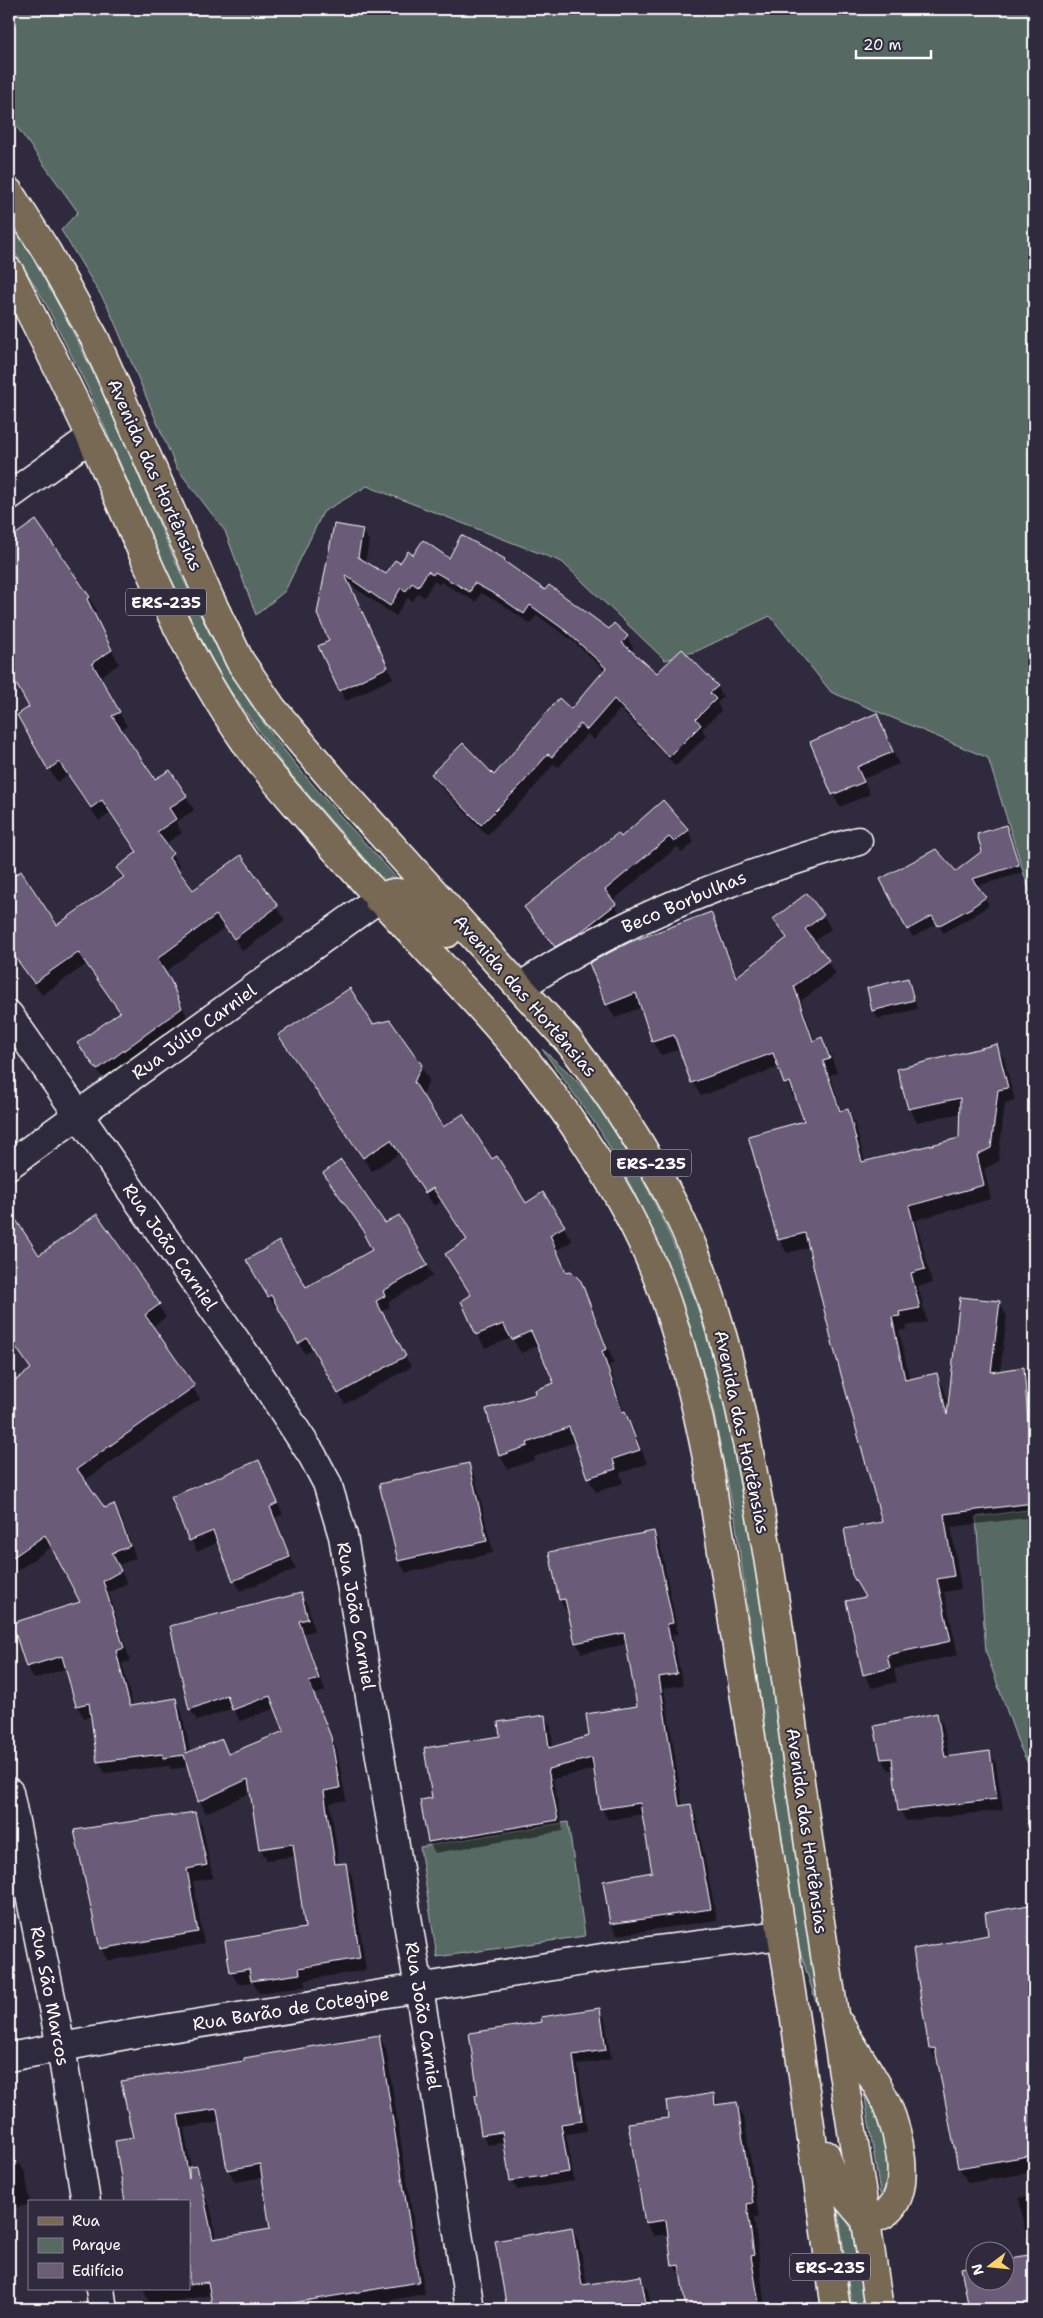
<svg xmlns="http://www.w3.org/2000/svg" width="1043" height="2318" viewBox="0 0 1043 2318" font-family="'Shantell Sans',sans-serif">
	<style>
		.green { fill: #566a63; stroke: #aab4b1 }
		.shadow { fill: #0007; fill-rule: evenodd }
		.building { fill: #6b5c78; stroke: #fff; fill-rule: evenodd }
		.lines { fill: none; stroke-linecap: round; stroke-linejoin: round }
		.street-casing { stroke: #fff; stroke-width: 31 }
		.secondary-casing { stroke: #fff; stroke-width: 31 }
		.primary-casing { stroke: #fff; stroke-width: 31 }
		.street { stroke: #2f2a3d; stroke-width: 28 }
		.secondary { stroke: #2f2a3d; stroke-width: 28 }
		.primary { stroke: #786954; stroke-width: 28 }
		.labels { text-anchor: middle; dominant-baseline: central; stroke-width: 4; stroke-linejoin: round; paint-order: stroke }
		.shield { fill: #2f2a3d; stroke: #c1bfc5; stroke-width: 1 }
		.shield-label { font-size: 16px; font-weight: bold; fill: #fff }
		.street-label { font-size: 18px; fill: #fff; stroke: #2f2a3d }
	</style>
	<rect width="100%" height="100%" fill="#2f2a3d"/>
	<filter id="ink" filterUnits="userSpaceOnUse"><feTurbulence type="fractalNoise" baseFrequency=".02" numOctaves="2"/><feDisplacementMap in="SourceGraphic" scale="10" xChannelSelector="R" yChannelSelector="G"/><feConvolveMatrix kernelMatrix="1 2 1 2 8 2 1 2 1" color-interpolation-filters="sRGB"/></filter>
	<g filter="url(#ink)">
		<g class="green">
			<path d="M9 9H1034V906L988 758 831 692 770 616 697 651 665 660 562 562 367 486 323 512 285 591 256 615 225 531 176 467 108 307 61 230 78 212 9 116Z"/>
			<path d="M9 218C49 284 85 352 116 423 154 509 186 597 234 677 279 755 345 820 405 887L383 880 286 769 223 681 169 577 88 389 46 304 9 243Z"/>
			<path d="M542 1049C553 1059 566 1069 576 1080 599 1103 616 1134 632 1161 723 1317 746 1500 771 1676 788 1790 804 1904 821 2018L791 1922 735 1518 710 1395 692 1333 668 1265 632 1188 601 1132Z"/>
			<path d="M1034 1509V1776L1019 1745 986 1652 976 1517Z"/>
			<path d="M568 1822 585 1936 437 1957 420 1847Z"/>
			<path d="M864 2091 878 2112 883 2125 890 2182 881 2200Z"/>
			<path d="M837 2202 855 2236 865 2309H852Z"/>
		</g>
		<g class="shadow">
			<path d="M35 522 89 598 97 611 93 613 119 664 99 677 127 726 120 730 155 781 186 796 194 810 176 822 182 833 165 844 180 867 177 871 193 892 240 857 285 920 243 951 225 927 164 973 178 996 189 1022 106 1082 79 1044 121 1013 87 964 42 995 9 950V880L21 872 57 926 124 879 118 868 138 853 110 813 99 821 67 775 57 782 18 715 31 708 9 664V541Z"/>
			<path d="M363 531 369 541 365 563 387 576 413 557 504 560 507 565 545 592 609 630 627 637 633 648 630 652 657 675 717 686 723 697 717 703 721 711 702 729 706 736 676 766 620 709 594 740 587 734 559 767 554 764 527 796 487 835 439 785 432 774 494 777 571 711 605 671 573 641 537 615 530 624 505 606 481 593 476 602 441 582 440 585 434 581 424 597 418 593 413 601 407 598 396 616 348 583 393 678 346 701 340 690 331 641 318 614Z"/>
			<path d="M877 715 899 764 863 779 870 794 840 807 833 794Z"/>
			<path d="M1006 826 1010 834 1022 873 976 886 989 905 975 915 943 933 938 923 913 937 908 929 956 872 984 851Z"/>
			<path d="M688 830 694 842 682 853 677 847 612 901 621 916 562 958 525 908 621 839Z"/>
			<path d="M711 914 719 928 737 977 787 939 775 920 823 915 831 929 813 942 836 974 801 1001 815 1041 822 1039 830 1053 837 1073 830 1075 842 1112 847 1111 855 1124 865 1162 961 1139V1113L917 1122 909 1108 996 1045 1004 1059 1015 1101 1005 1103 998 1162 984 1169 991 1199 916 1220 932 1283 918 1286 927 1322 906 1326 907 1329 899 1331 910 1380 936 1375 944 1388 949 1408 999 1303 1007 1316 1000 1372 1023 1368 1031 1382 1034 1425V1517L951 1527 961 1589 944 1592 958 1655 894 1669 897 1682 872 1688 864 1674 866 1598 883 1523 810 1247 787 1253 779 1239 805 1122 796 1096 793 1097 779 1067 701 1096 693 1082 681 1049 661 1055 653 1042 642 1007 615 1018 607 1004Z"/>
			<path d="M907 979 912 988 917 1009 878 1019 874 1011 868 989Z"/>
			<path d="M372 1026 421 1066 429 1080 422 1097 442 1128 492 1161 525 1205 543 1194 572 1241 557 1250 567 1273 580 1282 588 1297 614 1363 609 1365 624 1412 633 1427 647 1464 620 1473 623 1483 596 1492 588 1478 575 1442 534 1457 535 1460 508 1469 500 1456 538 1395 555 1384 539 1345 521 1353 512 1338 485 1348 477 1334 468 1241 442 1201 434 1206 400 1153 372 1171 288 1049Z"/>
			<path d="M324 1173 385 1224 399 1216 433 1276 388 1302 390 1307 381 1312 411 1367 345 1404 314 1348 305 1354 278 1305 275 1307 247 1260 305 1288 374 1251 367 1235Z"/>
			<path d="M96 1216 166 1317 152 1327 200 1399 84 1481 104 1509 114 1505 121 1517 136 1558 118 1565 127 1583 109 1593 130 1661 122 1663 133 1707 175 1699 182 1711 190 1753 221 1741 229 1755 285 1732 276 1708 240 1721 233 1708 197 1721 190 1709 301 1594 308 1606 314 1631 304 1633 325 1691 314 1695 337 1750 346 1800 330 1803 339 1865 345 1864 352 1876 366 1970 305 1980 306 1986 259 1993 253 1982 238 1984 231 1972 226 1942 306 1929 296 1856 267 1860 260 1848 252 1792 206 1813 200 1801 189 1767 171 1769 169 1766 105 1773 98 1761 92 1716 84 1718 77 1706 67 1668 34 1679 27 1667 82 1603 53 1546 15 1572 9 1563V1386L32 1370 9 1337V1234L19 1227 38 1257Z"/>
			<path d="M259 1462 283 1514 275 1518 296 1569 240 1591 218 1542 197 1552 172 1497Z"/>
			<path d="M468 1464 475 1476 493 1553 406 1573 399 1561 381 1485Z"/>
			<path d="M653 1532 660 1543 678 1634 672 1635 683 1685 664 1688 683 1807 690 1806 696 1816 717 1920 617 1935 611 1924 604 1882 654 1874 643 1814 608 1820 602 1809 595 1769 553 1779 563 1831 435 1853 429 1842 422 1801 434 1799 501 1737 544 1716 551 1727 553 1748 590 1737 638 1707 627 1644 582 1653 576 1642 568 1610 566 1611 560 1600 550 1553Z"/>
			<path d="M937 1714 943 1725 949 1757 990 1753 996 1764 1003 1810 906 1821 900 1810 895 1769 889 1770 882 1759 875 1727Z"/>
			<path d="M195 1814 202 1826 213 1878 193 1881 204 1944 108 1961 101 1949Z"/>
			<path d="M1033 1906 1034 2172 968 2183 959 2167 939 2064 930 2049Z"/>
			<path d="M600 2010 605 2019 611 2059 578 2065 587 2131 566 2134 574 2181 517 2190 512 2181 505 2142 488 2145 482 2135 477 2096Z"/>
			<path d="M379 2036 386 2049 425 2294 337 2309H214L212 2295 151 2305 143 2289H189V2202L134 2139 246 2062ZM220 2122 228 2169 235 2182 263 2177 271 2230 217 2240 210 2206 202 2193 196 2195 184 2128Z"/>
			<path d="M713 2094 720 2106 736 2104 744 2117 759 2217 754 2218 765 2309H687L683 2279 674 2266 669 2234 654 2236 646 2223 670 2120Z"/>
			<path d="M9 2157 13 2165 20 2164 25 2172 30 2202 29 2205 9 2209Z"/>
			<path d="M1034 2195V2309H970L962 2269 976 2280H1006V2261L1030 2256 1019 2198Z"/>
			<path d="M572 2229 579 2242 587 2286 640 2277 648 2291 651 2309H508L497 2242Z"/>
		</g>
		<g class="building">
			<path d="M36 520 90 597 87 599 112 650 92 663 120 712 112 716 155 779 170 770 187 796 169 808 176 819 157 832 173 853 169 858 193 890 241 855 278 906 234 939 216 915 157 959 171 981 182 1008 97 1070 77 1043 120 1012 78 952 34 983 9 949V879L21 871 57 925 124 877 116 868 137 852 102 800 91 808 59 762 48 770 17 715 29 707 9 671V539Z"/>
			<path d="M334 524 363 529 358 557 386 574 395 560 400 563 408 551 413 555 423 540 449 558 461 535 505 559 504 561 545 590 549 585 609 629 614 623 628 636 622 643 657 673 682 649 718 686 710 693 716 699 696 719 701 725 669 757 614 699 587 730 580 724 552 757 548 754 521 785 481 825 431 774 463 743 494 775 559 698 571 709 606 668 566 631 530 605 524 614 498 596 474 583 470 592 435 572 433 575 428 571 418 587 412 583 406 591 401 588 390 606 345 575 388 667 339 691 318 646 329 641 317 614Z"/>
			<path d="M877 713 893 752 857 767 864 782 832 795 810 742Z"/>
			<path d="M663 800 689 830 674 842 669 837 605 890 616 904 578 934 555 947 524 907 618 833 621 837Z"/>
			<path d="M1006 825 1019 865 972 879 986 897 971 908 938 926 932 916 907 930 880 879 936 849 956 871 982 851 977 834Z"/>
			<path d="M807 893 824 915 805 929 829 960 794 986 813 1041 822 1037 830 1059 823 1061 840 1111 848 1109 862 1162 959 1138 960 1098 908 1109 897 1069 997 1044 1008 1088 998 1090 991 1148 977 1155 984 1185 909 1206 925 1269 911 1273 920 1308 899 1312 900 1316 892 1317 905 1380 937 1373 947 1415 960 1297 1000 1301 991 1372 1024 1367 1034 1503 944 1514 954 1576 937 1579 951 1641 887 1655 890 1668 863 1675 846 1601 865 1597 852 1575 844 1529 882 1522 832 1342 805 1233 778 1240 748 1136 804 1121 790 1082 784 1084 773 1053 691 1083 674 1035 652 1042 636 993 606 1005 589 963 630 942 711 912 736 977 787 938 773 919Z"/>
			<path d="M908 978 914 1000 872 1011 867 988Z"/>
			<path d="M350 988 373 1024 390 1020 422 1065 414 1082 443 1127 463 1114 492 1159 497 1156 526 1203 543 1192 565 1226 550 1235 566 1272 571 1271 581 1281 607 1349 602 1351 622 1412 625 1411 640 1450 613 1459 616 1469 587 1478 569 1427 527 1443 528 1446 499 1456 486 1409 536 1394 535 1390 554 1383 531 1331 512 1340 503 1324 476 1335 461 1301 471 1295 445 1254 467 1240 433 1188 425 1193 391 1140 363 1158 278 1035Z"/>
			<path d="M341 1160 385 1223 399 1215 428 1265 383 1291 385 1296 376 1301 406 1356 338 1394 307 1338 298 1344 271 1295 268 1297 246 1260 279 1241 306 1287 372 1250 364 1235 366 1234 323 1173Z"/>
			<path d="M9 1209 39 1255 97 1214 160 1304 145 1315 195 1386 77 1469 105 1508 114 1504 130 1546 112 1553 121 1571 103 1581 124 1648 116 1651 130 1706 176 1698 186 1753 222 1739 228 1754 284 1731 270 1696 232 1710 227 1695 189 1710 170 1626 301 1593 308 1619 299 1621 319 1679 309 1682 331 1737 340 1788 324 1791 335 1864 346 1863 360 1958 299 1968 300 1974 251 1981 249 1969 230 1972 225 1941 305 1928 293 1844 259 1849 248 1779 198 1802 184 1755 163 1758V1754L97 1762 89 1703 76 1706 62 1656 26 1667 12 1623 80 1602 45 1535 9 1560V1385L31 1369 9 1337Z"/>
			<path d="M259 1460 278 1503 270 1507 290 1557 233 1581 213 1531 189 1541 171 1497Z"/>
			<path d="M469 1463 487 1541 398 1561 379 1484Z"/>
			<path d="M654 1531 673 1623 667 1624 677 1674 659 1677 679 1806 691 1804 711 1909 610 1924 603 1881 652 1872 640 1803 600 1809 592 1758 548 1769 558 1820 428 1842 420 1800 432 1798 424 1748 500 1736 498 1722 545 1715 549 1748 589 1736 586 1714 637 1706 624 1633 575 1643 565 1599 559 1600 549 1552Z"/>
			<path d="M937 1713 945 1757 990 1751 997 1799 898 1811 892 1758 881 1759 874 1726Z"/>
			<path d="M195 1812 207 1865 187 1869 198 1932 100 1949 74 1830Z"/>
			<path d="M1034 1904V2155L958 2168 935 2048 929 2049 913 1949 988 1935 985 1913Z"/>
			<path d="M600 2008 606 2050 573 2055 582 2121 561 2124 569 2172 510 2181 502 2132 481 2135 475 2095H478L469 2033 542 2022 541 2017Z"/>
			<path d="M379 2035 419 2282 256 2309H213L208 2282 189 2285V2202H125L115 2141 133 2138 121 2081 244 2061V2058ZM217 2109 227 2170 260 2164 270 2229 213 2239 197 2166 189 2167V2178L178 2115Z"/>
			<path d="M714 2093 715 2105 737 2102 753 2203 747 2204 754 2255 751 2256 760 2309H686L679 2265 672 2266 666 2220 645 2223 628 2123 668 2118 666 2101Z"/>
			<path d="M572 2227 582 2285 641 2276 647 2309H507L495 2241Z"/>
			<path d="M1034 2254V2309H969L961 2268 976 2265V2280H1006V2259Z"/>
		</g>
		<g class="lines">
			<defs>
				<g id="street">
					<path d="M520 987C623 918 739 875 858 841"/>
					<path d="M9 1165 78 1115"/>
					<path d="M9 1792 61 2047 86 2202"/>
					<path d="M9 2057 126 2035 419 1988"/>
					<path d="M100 2289 103 2309"/>
				</g>
				<g id="secondary">
					<path d="M9 496 91 437"/>
					<path d="M9 1015 259 1374 312 1455 327 1483 343 1536 419 1988 470 2309"/>
					<path d="M78 1115 378 899"/>
					<path d="M419 1988 626 1954 782 1935"/>
				</g>
				<g id="primary">
					<path d="M9 192 47 252 95 339 208 595 240 661 272 708 344 793 570 1043C615 1101 655 1162 685 1229 717 1302 735 1380 750 1458 775 1581 789 1707 807 1831 829 1991 856 2150 879 2309"/>
					<path d="M9 271C41 333 73 396 102 461 145 558 185 656 246 743 268 774 294 802 318 830 374 894 433 955 490 1018 556 1091 625 1192 660 1284 682 1344 697 1406 709 1468L793 2005 836 2309"/>
					<path d="M378 899C383 897 388 894 393 893 412 890 435 920 447 933"/>
					<path d="M826 2155C831 2182 848 2200 866 2220 875 2218 884 2216 890 2209 912 2186 898 2131 887 2105 875 2077 855 2052 840 2025"/>
				</g>
			</defs>
			<use href="#street" class="street-casing"/>
			<use href="#secondary" class="secondary-casing"/>
			<use href="#primary" class="primary-casing"/>
			<use href="#street" class="street"/>
			<use href="#secondary" class="secondary"/>
			<use href="#primary" class="primary"/>
		</g>
	</g>
	<g class="labels">
		<g class="shield">
			<rect x="126" y="588.5" width="80" height="27" rx="4"/>
			<rect x="611" y="1149.5" width="80" height="27" rx="4"/>
			<rect x="790" y="2253.5" width="80" height="27" rx="4"/>
		</g>
		<g class="shield-label">
			<text x="166" y="602">ERS-235</text>
			<text x="651" y="1163">ERS-235</text>
			<text x="830" y="2267">ERS-235</text>
		</g>
		<g class="street-label">
			<text transform="translate(155 475) rotate(66)">Avenida das Hortênsias</text>
			<text transform="translate(684 902) rotate(-23)">Beco Borbulhas</text>
			<text transform="translate(525 996) rotate(49)">Avenida das Hortênsias</text>
			<text transform="translate(194 1032) rotate(-36)">Rua Júlio Carniel</text>
			<text transform="translate(170 1247) rotate(55)">Rua João Carniel</text>
			<text transform="translate(742 1432) rotate(78)">Avenida das Hortênsias</text>
			<text transform="translate(356 1616) rotate(80)">Rua João Carniel</text>
			<text transform="translate(807 1831) rotate(82)">Avenida das Hortênsias</text>
			<text transform="translate(50 1996) rotate(79)">Rua São Marcos</text>
			<text transform="translate(291 2009) rotate(-9)">Rua Barão de Cotegipe</text>
			<text transform="translate(423 2016) rotate(81)">Rua João Carniel</text>
		</g>
	</g>
	<rect width="1043" height="2318" fill="none" stroke="#2f2a3d" stroke-width="30"/>
	<rect x="15" y="15" width="1013" height="2288" fill="none" stroke="#fff" stroke-width="2" filter="url(#ink)"/>
	<rect x="28" y="2200" width="162" height="90" fill="#2f2a3d" stroke="#827f8b"/>
	<rect x="38" y="2217" width="25" height="8" fill="#786954" stroke="#827f8b"/>
	<text x="72" y="2226" font-size="15" fill="#ffffff">Rua</text>
	<rect x="38" y="2238" width="25" height="15" fill="#566a63" stroke="#827f8b"/>
	<text x="72" y="2250" font-size="15" fill="#ffffff">Parque</text>
	<rect x="38" y="2263" width="25" height="15" fill="#6b5c78" stroke="#827f8b"/>
	<text x="72" y="2276" font-size="15" fill="#ffffff">Edifício</text>
	<g transform="translate(990 2266) rotate(254)"><circle r="24" fill="#2f2a3d" stroke="#827f8b"/>
	<path d="M0-4L9 19L0 12L-9 19Z" fill="#ffd166"/>
	<text y="-8" font-size="14" font-weight="bold" text-anchor="middle" fill="#ffffff">N</text>
	</g>
	<path d="M856 50v8h75v-8" fill="none" stroke="#ffffff" stroke-width="2.5"/>
	<text x="863" y="50" font-size="15" fill="#ffffff" stroke="#2f2a3d" stroke-width="4" paint-order="stroke">20 m</text>
</svg>
